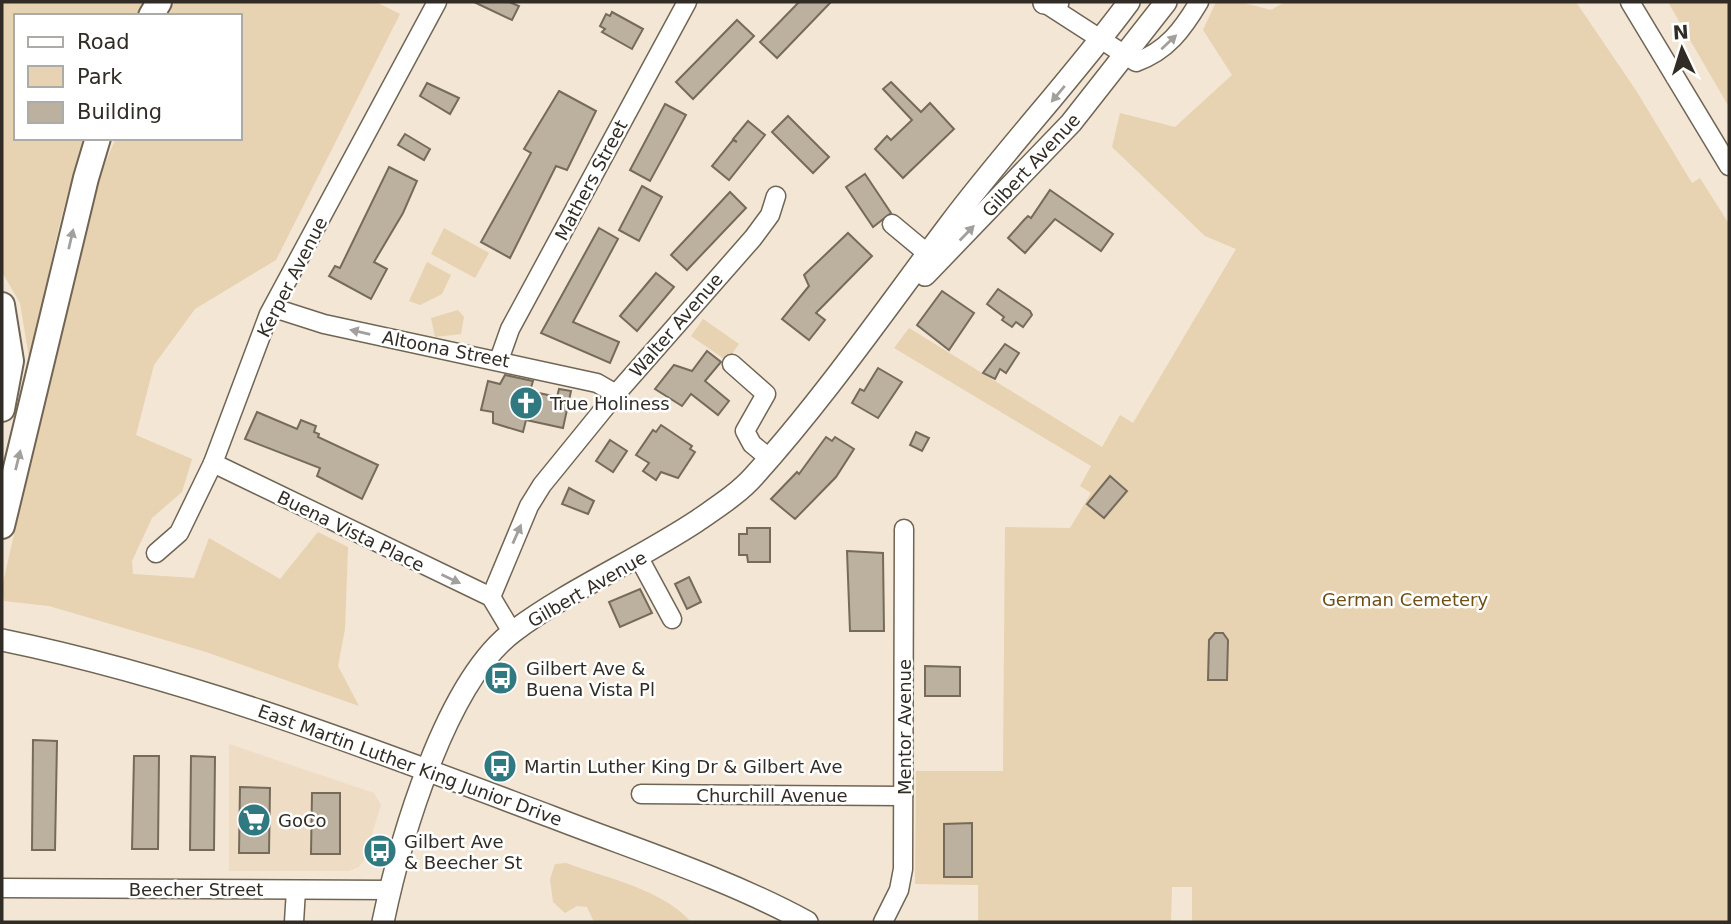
<svg xmlns="http://www.w3.org/2000/svg" width="1731" height="924" viewBox="0 0 1731 924" font-family="'DejaVu Sans',sans-serif">
	<style>
		.built { fill: #eeddc4 }
		.green { fill: #e7d2b1 }
		.building { fill: #bcb09e; stroke: #766b5b; stroke-width: 2 }
		.lines { fill: none; stroke-linecap: round; stroke-linejoin: round }
		.minor-casing { stroke: #706555; stroke-width: 21 }
		.major-casing { stroke: #706555; stroke-width: 24 }
		.highway-casing { stroke: #706555; stroke-width: 28 }
		.minor { stroke: #fff; stroke-width: 18 }
		.major { stroke: #fff; stroke-width: 21 }
		.highway { stroke: #fff; stroke-width: 24 }
		.oneway { fill: #a2a09d }
		.labels { text-anchor: middle; dominant-baseline: central; stroke-width: 5; stroke-linejoin: round; paint-order: stroke }
		.street-label { font-size: 18px; fill: #312c25; stroke: #fff }
		.poi-label { font-size: 18px; fill: #312c25; stroke: #fff; text-anchor: start }
		.park-label { font-size: 18px; fill: #704f14; stroke: #fff }
	</style>
	<rect width="100%" height="100%" fill="#f3e6d4"/>
	<path class="built" d="M229 744 374 793 381 805 364 860 359 867 349 871H229Z"/>
	<g class="green">
		<path d="M2 2H146L139 16H16V138H85C59 211 46 288 30 364L20 303 2 272Z"/>
		<path d="M322 2H376L400 14 276 260 195 309 154 365 136 435 192 459 182 492 152 518 132 561 133 574 194 578 209 538 280 579 318 532 348 547 345 629 338 666 359 706 206 652 49 606 4 601 2 587 93 191 116 138H240V16H168L174 3Z"/>
		<path d="M1216 2H1240L1271 10 1285 2H1576L1637 92 1692 183 1700 178 1729 224V922H1192V887H1172L1171 922H978V885L915 884 916 771H1003L1005 527 1070 528 1091 493 1080 486 1091 466 894 348 909 328 1102 447 1120 415 1133 423 1236 249 1205 236 1112 147 1120 113 1175 127 1232 75 1203 30Z"/>
		<path d="M1668 2H1729V107Z"/>
		<path d="M444 228 489 253 475 278 431 254Z"/>
		<path d="M427 262 451 275 442 294 420 305 409 301Z"/>
		<path d="M458 310 464 317 461 334 435 337 431 318Z"/>
		<path d="M703 319 739 344 727 361 691 336Z"/>
		<path d="M566 863C606 878 662 889 691 922H594L587 907 577 906 565 913 553 902 550 879 555 864Z"/>
	</g>
	<g class="building">
		<path d="M474 2H509L519 6 512 20Z"/>
		<path d="M799 2H831L777 58 760 42Z"/>
		<path d="M612 12 643 29 632 49 602 32 605 29 600 26 606 14 610 16Z"/>
		<path d="M737 20 754 36 693 99 676 82Z"/>
		<path d="M891 82 921 112 930 103 954 129 903 178 875 149 887 136 891 140 912 120 883 89Z"/>
		<path d="M427 83 459 98 450 114 420 96Z"/>
		<path d="M559 91 596 111 567 170 556 166 510 258 481 242 531 153 524 149Z"/>
		<path d="M665 104 686 115 650 181 630 170Z"/>
		<path d="M788 116 829 157 813 173 772 132Z"/>
		<path d="M748 121 765 135 729 180 712 166 733 140 737 142 733 139Z"/>
		<path d="M405 134 430 149 424 160 398 145Z"/>
		<path d="M389 167 417 181 403 213 374 262 387 269 371 299 329 276 335 266 340 268Z"/>
		<path d="M865 174 891 213 873 227 846 187Z"/>
		<path d="M642 186 662 197 639 241 619 230Z"/>
		<path d="M1050 190 1113 234 1101 251 1055 219 1025 253 1008 238 1024 220 1028 216 1031 218Z"/>
		<path d="M730 192 746 208 687 270 671 255Z"/>
		<path d="M599 228 618 239 573 322 619 342 610 363 541 333Z"/>
		<path d="M848 233 872 256 816 313 825 320 809 340 782 319 809 286 804 275Z"/>
		<path d="M656 273 674 287 637 331 620 316Z"/>
		<path d="M998 289 1030 311 1032 315 1023 327 1016 322 1012 327 1002 320 1004 317 987 304Z"/>
		<path d="M942 291 974 313 949 350 917 325Z"/>
		<path d="M1005 344 1019 353 1006 373 1000 369 995 379 983 373Z"/>
		<path d="M707 351 721 362 705 381 729 401 718 415 691 394 682 406 655 389 674 365 692 371Z"/>
		<path d="M878 368 902 382 878 418 852 403 860 389 864 391Z"/>
		<path d="M505 375 533 381 530 391 557 397 559 389 571 391 563 428 526 420 523 432 493 423V412L481 410 488 381 500 384Z"/>
		<path d="M257 412 297 429 301 420 316 426 314 432 319 434 318 437 378 465 362 499 317 476 320 468 245 439Z"/>
		<path d="M661 425 692 446 690 449 695 452 678 478 661 472 656 480 643 471 649 463 636 455 653 430 656 432Z"/>
		<path d="M916 432 929 438 922 451 910 445Z"/>
		<path d="M826 437 832 441 835 437 854 449 836 477 795 519 771 499 797 472 799 474Z"/>
		<path d="M610 440 627 451 613 472 596 461Z"/>
		<path d="M1110 476 1127 491 1104 518 1087 504Z"/>
		<path d="M569 488 594 501 588 514 562 504Z"/>
		<path d="M747 528H770V562H748L747 555H739V534H747Z"/>
		<path d="M847 551 883 553 884 631H850Z"/>
		<path d="M689 577 701 602 687 609 675 584Z"/>
		<path d="M640 589 652 613 620 627 609 602Z"/>
		<path d="M1215 633H1223L1228 640 1227 680H1208L1209 640Z"/>
		<path d="M925 666 960 667V696H925Z"/>
		<path d="M33 740 57 741 55 850H32Z"/>
		<path d="M134 756H159L158 849H132Z"/>
		<path d="M191 756 215 757 214 850H190Z"/>
		<path d="M240 787 270 788 269 853H239Z"/>
		<path d="M312 793H340V854H311Z"/>
		<path d="M972 823V877H944V824Z"/>
	</g>
	<g class="lines">
		<defs>
			<g id="minor">
				<path d="M1043 2 1136 62C1167 51 1183 29 1199 2"/>
				<path d="M1630 2 1729 166"/>
				<path d="M892 224 928 254"/>
				<path d="M274 308 324 324 597 383 616 394"/>
				<path d="M499 360 510 329 687 2"/>
				<path d="M732 364 766 394 745 431 752 444 769 458"/>
				<path d="M213 463 491 597"/>
				<path d="M156 553 179 533 213 463 269 314 437 2"/>
				<path d="M639 558 672 619"/>
				<path d="M512 632 491 597 529 506 542 485 616 394 753 238 770 215 776 196"/>
				<path d="M641 794 903 796"/>
				<path d="M2 888 390 890"/>
				<path d="M294 922 296 890"/>
				<path d="M883 922 899 890 903 869 904 529"/>
			</g>
			<g id="major">
				<path d="M1044 3 1058 2"/>
				<path d="M925 275 1071 123 1166 2"/>
				<path d="M2 640C192 679 371 749 552 817 637 850 726 878 807 922"/>
				<path d="M383 922C400 841 445 682 514 631 569 590 638 560 697 521 717 507 738 494 754 476 825 397 885 310 949 225 1006 149 1072 79 1129 2"/>
			</g>
			<g id="highway">
				<path d="M151 16 159 2"/>
				<path d="M2 305 11 361 2 409"/>
				<path d="M2 526 86 178 98 138"/>
			</g>
		</defs>
		<use href="#minor" class="minor-casing"/>
		<use href="#major" class="major-casing"/>
		<use href="#highway" class="highway-casing"/>
		<use href="#minor" class="minor"/>
		<use href="#major" class="major"/>
		<use href="#highway" class="highway"/>
	</g>
	<defs><path id="oneway-solid" d="M-6-.8H1V-3.2L6.5 0L1 3.2V.8H-6Z" transform="scale(1.75)"/></defs>
	<g class="oneway">
		<use href="#oneway-solid" transform="translate(1169 42) rotate(-43)"/>
		<use href="#oneway-solid" transform="translate(1058 94) rotate(130)"/>
		<use href="#oneway-solid" transform="translate(967 233) rotate(-46)"/>
		<use href="#oneway-solid" transform="translate(71 239) rotate(-77)"/>
		<use href="#oneway-solid" transform="translate(360 332) rotate(-167)"/>
		<use href="#oneway-solid" transform="translate(18 460) rotate(-76)"/>
		<use href="#oneway-solid" transform="translate(517 534) rotate(-66)"/>
		<use href="#oneway-solid" transform="translate(451 579) rotate(25)"/>
	</g>
	<defs>
		<symbol id="church-disc" viewBox="-11 -11 22 22"><circle r="9.5" fill="#307980" stroke="#fff"/><path d="M-1.2-6h2.4v3.5h3.3v2.4h-3.3V6h-2.4V-.1h-3.3v-2.4h3.3Z" fill="#fff"/></symbol>
		<symbol id="bus-disc" viewBox="-11 -11 22 22"><circle r="9.5" fill="#307980" stroke="#fff"/><path d="M-5-6H5V4H4V6H2V4H-2V6H-4V4H-5ZM-3.5-4V0h7V-4ZM-3.5 1.2v1.5H-2V1.2ZM2 1.2v1.5H3.5V1.2Z" fill="#fff"/></symbol>
		<symbol id="supermarket-disc" viewBox="-11 -11 22 22"><circle r="9.5" fill="#307980" stroke="#fff"/><path d="M-6-5.5h2.5l.6 2H6L4.5 2H-2.5L-4.4-4H-6ZM-1.5 3.2a1.3 1.3 0 1 0 .1 0ZM3 3.2a1.3 1.3 0 1 0 .1 0Z" fill="#fff"/></symbol>
	</defs>
	<g fill-rule="evenodd">
		<use href="#church-disc" x="507" y="384" width="38" height="38"/>
		<use href="#bus-disc" x="482" y="659" width="38" height="38"/>
		<use href="#bus-disc" x="481" y="747" width="38" height="38"/>
		<use href="#supermarket-disc" x="235" y="801" width="38" height="38"/>
		<use href="#bus-disc" x="361" y="832" width="38" height="38"/>
	</g>
	<g class="labels">
		<g class="street-label">
			<text transform="translate(1031 165) rotate(-47)">Gilbert Avenue</text>
			<text transform="translate(591 180) rotate(-62)">Mathers Street</text>
			<text transform="translate(292 277) rotate(-63)">Kerper Avenue</text>
			<text transform="translate(676 325) rotate(-49)">Walter Avenue</text>
			<text transform="translate(446 349) rotate(11)">Altoona Street</text>
			<text transform="translate(351 531) rotate(26)">Buena Vista Place</text>
			<text transform="translate(587 589) rotate(-30)">Gilbert Avenue</text>
			<text transform="translate(904 727) rotate(-90)">Mentor Avenue</text>
			<text transform="translate(410 765) rotate(20)">East Martin Luther King Junior Drive</text>
			<text x="772" y="795">Churchill Avenue</text>
			<text x="196" y="889">Beecher Street</text>
		</g>
		<g class="poi-label">
			<text x="550" y="403">True Holiness</text>
			<text x="526" y="668">Gilbert Ave &amp;<tspan x="526" dy="21">Buena Vista Pl</tspan></text>
			<text x="524" y="766">Martin Luther King Dr &amp; Gilbert Ave</text>
			<text x="278" y="820">GoCo</text>
			<text x="404" y="841">Gilbert Ave<tspan x="404" dy="21">&amp; Beecher St</tspan></text>
		</g>
		<g class="park-label">
			<text x="1405" y="599">German Cemetery</text>
		</g>
	</g>
	<rect width="1731" height="924" fill="none" stroke="#312c25" stroke-width="7"/>
	<rect x="14" y="14" width="228" height="126" fill="#ffffff" stroke="#adaba8" stroke-width="2"/>
	<rect x="28" y="37" width="35" height="10" fill="#ffffff" stroke="#adaba8" stroke-width="2"/>
	<text x="77" y="49" font-size="21" fill="#312c25">Road</text>
	<rect x="28" y="66" width="35" height="21" fill="#e7d2b1" stroke="#adaba8" stroke-width="2"/>
	<text x="77" y="84" font-size="21" fill="#312c25">Park</text>
	<rect x="28" y="102" width="35" height="21" fill="#bcb09e" stroke="#adaba8" stroke-width="2"/>
	<text x="77" y="119" font-size="21" fill="#312c25">Building</text>
	<g transform="translate(1682 49) rotate(356)" stroke="#ffffff" stroke-width="5" paint-order="stroke">
	<path d="M0-5L12 26L0 18L-12 26Z" fill="#312c25"/>
	<text y="-10" font-size="19" font-weight="bold" text-anchor="middle" fill="#312c25">N</text>
	</g>
</svg>
